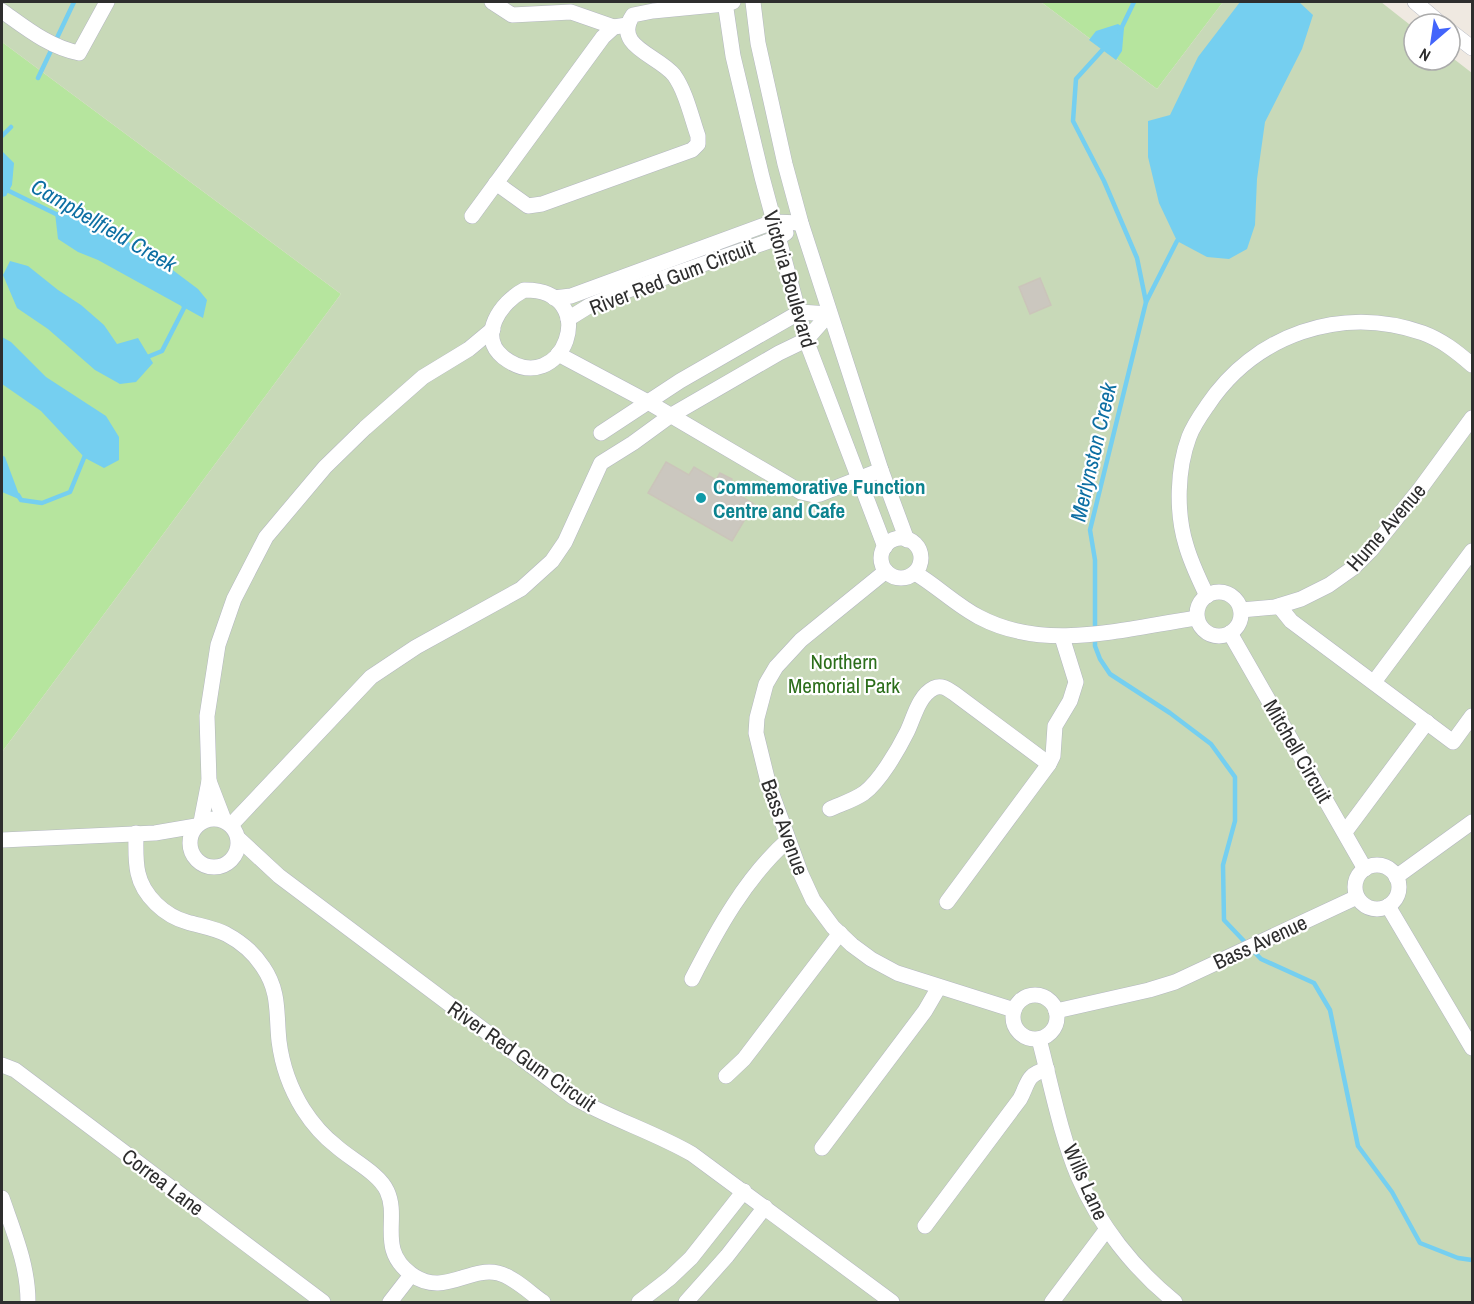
<svg xmlns="http://www.w3.org/2000/svg" width="1474" height="1304" viewBox="0 0 1474 1304" font-family="'Archivo Narrow',sans-serif">
	<style>
		.green { fill: #b6e59e }
		.cemetery { fill: #c8d9b8 }
		.water { fill: #75cff0 }
		.lines { fill: none; stroke-linecap: round; stroke-linejoin: round }
		.stream { stroke: #75cff0; stroke-width: 4.5 }
		.building { fill: #cbc7bf; stroke: #cbc5ba; stroke-width: 1.5 }
		.minor-casing { stroke: #b4b7c1; stroke-width: 16 }
		.minor { stroke: #fff; stroke-width: 15 }
		.culture-dot { fill: #0f9aa8; stroke: #fff; stroke-width: 2 }
		.labels { text-anchor: middle; dominant-baseline: central; stroke-width: 4.5; stroke-linejoin: round; paint-order: stroke }
		.street-label { font-size: 21px; fill: #2e2e2e; stroke: #fff }
		.culture-label { font-size: 21px; font-weight: bold; fill: #0d838f; stroke: #fff; text-anchor: start }
		.park-label { font-size: 21px; fill: #2c6e1b; stroke: #fff }
		.water-label { font-size: 22px; font-style: italic; fill: #0d6fa3; stroke: #fff }
	</style>
	<rect width="100%" height="100%" fill="#efe9e1"/>
	<g class="green">
		<path d="M1041 2H1223L1157 89Z"/>
		<path d="M2 42 341 294 2 752Z"/>
	</g>
	<path class="cemetery" d="M2 2H1041L1157 89 1223 2H1381L1414 28V60H1450V56L1472 73V1302H2V752L341 294 2 42Z"/>
	<g class="water">
		<path d="M1240 2H1299L1313 15 1302 49 1265 122 1257 179 1255 225 1247 249 1229 259 1207 257 1177 241 1159 203 1148 157V121L1170 115 1198 57Z"/>
		<path d="M1118 24 1124 28 1122 51 1116 60 1089 40 1096 31Z"/>
		<path d="M2 151 14 163 12 185 6 196 2 197Z"/>
		<path d="M72 205 107 225 139 250 170 268 198 289 207 300 203 318 98 260 78 252 58 239 55 213Z"/>
		<path d="M10 261 28 266 58 290 81 305 104 325 117 344 138 338 153 363 136 382 120 384 95 370 48 329 17 308 3 275Z"/>
		<path d="M2 337 11 342 46 377 106 416 119 437V460L104 468 85 458 41 411 2 384Z"/>
		<path d="M2 455 5 457 21 500 2 492Z"/>
	</g>
	<g class="lines">
		<g class="stream">
			<path d="M1120 31 1134 2"/>
			<path d="M1106 46 1076 79 1073 121 1104 181 1137 258 1146 302"/>
			<path d="M38 78 74 2"/>
			<path d="M2 136 11 127"/>
			<path d="M2 185 9 191 58 215"/>
			<path d="M1177 241 1146 302 1090 530 1095 560V646L1100 659 1110 674 1170 713 1211 744 1235 777V821L1223 865 1224 920 1261 959 1314 983 1330 1010 1358 1146 1392 1192 1420 1243 1458 1258 1472 1260"/>
			<path d="M145 358 162 351 184 308 183 302"/>
			<path d="M18 495 21 500 42 503 70 492 86 453"/>
		</g>
	</g>
	<g class="building">
		<path d="M1040 278 1051 305 1030 314 1019 287Z"/>
		<path d="M666 462 689 475 694 467 716 480 720 473 732 479 727 488 754 504 732 541 648 493Z"/>
	</g>
	<g class="lines">
		<defs>
			<g id="minor">
				<path d="M492 2 512 15 571 12 614 27"/>
				<path d="M725 2 733 56 762 177 806 340 885 547"/>
				<path d="M753 2 758 43 785 164 801 223 881 470 907 540"/>
				<path d="M1415 2 1441 24"/>
				<path d="M2 11C26 28 49 47 79 53L107 2"/>
				<path d="M1450 31 1472 48"/>
				<path d="M496 183 528 206 542 204 692 150 698 144V136C691 116 686 92 674 75 658 55 612 46 633 15L653 11 725 4 733 2"/>
				<path d="M472 216 603 37 614 27 627 25"/>
				<path d="M524 290C605 289 562 403 503 357 477 336 501 302 524 290Z"/>
				<path d="M554 298 571 296 773 222 801 223"/>
				<path d="M568 319 589 306 617 294 778 238 786 233"/>
				<path d="M558 354 648 402 801 492 814 495 820 494 881 470"/>
				<path d="M601 433 680 381 800 312 829 314"/>
				<circle cx="901" cy="558" r="20"/>
				<path d="M886 571 801 640 776 667 766 684 757 718 756 733 769 786 801 874 813 900 833 927 852 945 871 959 897 973 1014 1010"/>
				<path d="M915 573C937 586 956 605 979 617 1047 653 1126 628 1197 618"/>
				<circle cx="1219" cy="614" r="22"/>
				<path d="M1207 596C1199 579 1191 563 1186 545 1176 513 1177 469 1189 437 1193 426 1200 416 1207 406 1254 335 1341 304 1423 333 1442 340 1457 352 1472 365"/>
				<path d="M1279 606 1291 621 1453 742 1472 716"/>
				<path d="M1241 610 1275 607 1301 599 1329 585 1353 568 1371 550 1420 489 1472 418"/>
				<path d="M1230 633 1365 869"/>
				<path d="M1374 682 1472 551"/>
				<path d="M209 781 224 820"/>
				<path d="M830 809C841 804 854 800 864 793 880 781 898 750 907 732 914 718 918 696 934 688 942 684 949 690 955 694L1049 764"/>
				<circle cx="214" cy="843" r="24"/>
				<path d="M201 822 209 781 207 716 218 645 234 599 266 537 325 467 365 428 423 377 469 349 493 329"/>
				<path d="M231 825 371 677 416 647 521 589 552 561 565 542 601 463 633 443 670 416 779 353 806 340 829 314"/>
				<path d="M1345 832 1427 722"/>
				<path d="M136 833C136 846 135 860 138 873 143 896 165 916 187 922 201 926 214 928 226 934 241 942 254 953 263 967 280 992 276 1013 279 1041 282 1065 290 1088 303 1109 312 1123 323 1136 336 1146 350 1159 379 1173 387 1191 400 1219 377 1249 411 1274 443 1298 469 1266 498 1273 514 1277 530 1293 543 1302"/>
				<path d="M239 839 279 876 573 1097C611 1119 654 1132 692 1154L892 1302"/>
				<path d="M2 840 155 833 196 826"/>
				<circle cx="1377" cy="887" r="22"/>
				<path d="M1396 877 1472 822"/>
				<path d="M947 902 1049 764 1053 756 1055 726 1070 701 1076 682 1062 637"/>
				<path d="M1388 906 1472 1048"/>
				<path d="M692 979C717 930 746 877 788 840"/>
				<circle cx="1035" cy="1017" r="22"/>
				<path d="M1056 1011 1149 990 1175 982 1357 897"/>
				<path d="M1039 1039C1051 1084 1060 1133 1078 1176 1099 1225 1134 1269 1175 1302"/>
				<path d="M2 1065 15 1070 323 1302"/>
				<path d="M726 1076 744 1059 840 933"/>
				<path d="M822 1148 925 1011 939 987"/>
				<path d="M2 1198C14 1233 28 1265 28 1302"/>
				<path d="M925 1226 1020 1099C1029 1082 1026 1075 1047 1069"/>
				<path d="M390 1302 411 1275"/>
				<path d="M639 1302 670 1278 691 1258 744 1191"/>
				<path d="M686 1302 727 1256 765 1207"/>
				<path d="M1052 1302 1107 1229"/>
			</g>
		</defs>
		<use href="#minor" class="minor-casing"/>
		<use href="#minor" class="minor"/>
	</g>
	<circle class="culture-dot" cx="701" cy="498" r="6"/>
	<g class="labels">
		<g class="street-label">
			<text transform="translate(672 277) rotate(-21)">River Red Gum Circuit</text>
			<text transform="translate(790 279) rotate(74)">Victoria Boulevard</text>
			<text transform="translate(1386 527) rotate(-49)">Hume Avenue</text>
			<text transform="translate(1298 751) rotate(60)">Mitchell Circuit</text>
			<text transform="translate(785 827) rotate(70)">Bass Avenue</text>
			<text transform="translate(1260 942) rotate(-25)">Bass Avenue</text>
			<text transform="translate(522 1056) rotate(35)">River Red Gum Circuit</text>
			<text transform="translate(163 1182) rotate(37)">Correa Lane</text>
			<text transform="translate(1086 1182) rotate(66)">Wills Lane</text>
		</g>
		<g class="culture-label">
			<text x="713" y="486">Commemorative Function<tspan x="713" dy="24">Centre and Cafe</tspan></text>
		</g>
		<g class="park-label">
			<text x="844" y="661">Northern<tspan x="844" dy="24">Memorial Park</tspan></text>
		</g>
		<g class="water-label">
			<text transform="translate(104 225) rotate(30)">Campbellfield Creek</text>
			<text transform="translate(1093 452) rotate(-77)">Merlynston Creek</text>
		</g>
	</g>
	<rect width="1474" height="1304" fill="none" stroke="#2e2e2e" stroke-width="6"/>
	<g transform="translate(1432 42) rotate(209)"><circle r="28" fill="#ffffff" stroke="#ababab" stroke-width="1.5"/>
	<path d="M0-4.5L10 22L0 15L-10 22Z" fill="#4264fb"/>
	<text y="-9" font-size="16" font-weight="bold" text-anchor="middle" fill="#2e2e2e">N</text>
	</g>
</svg>
